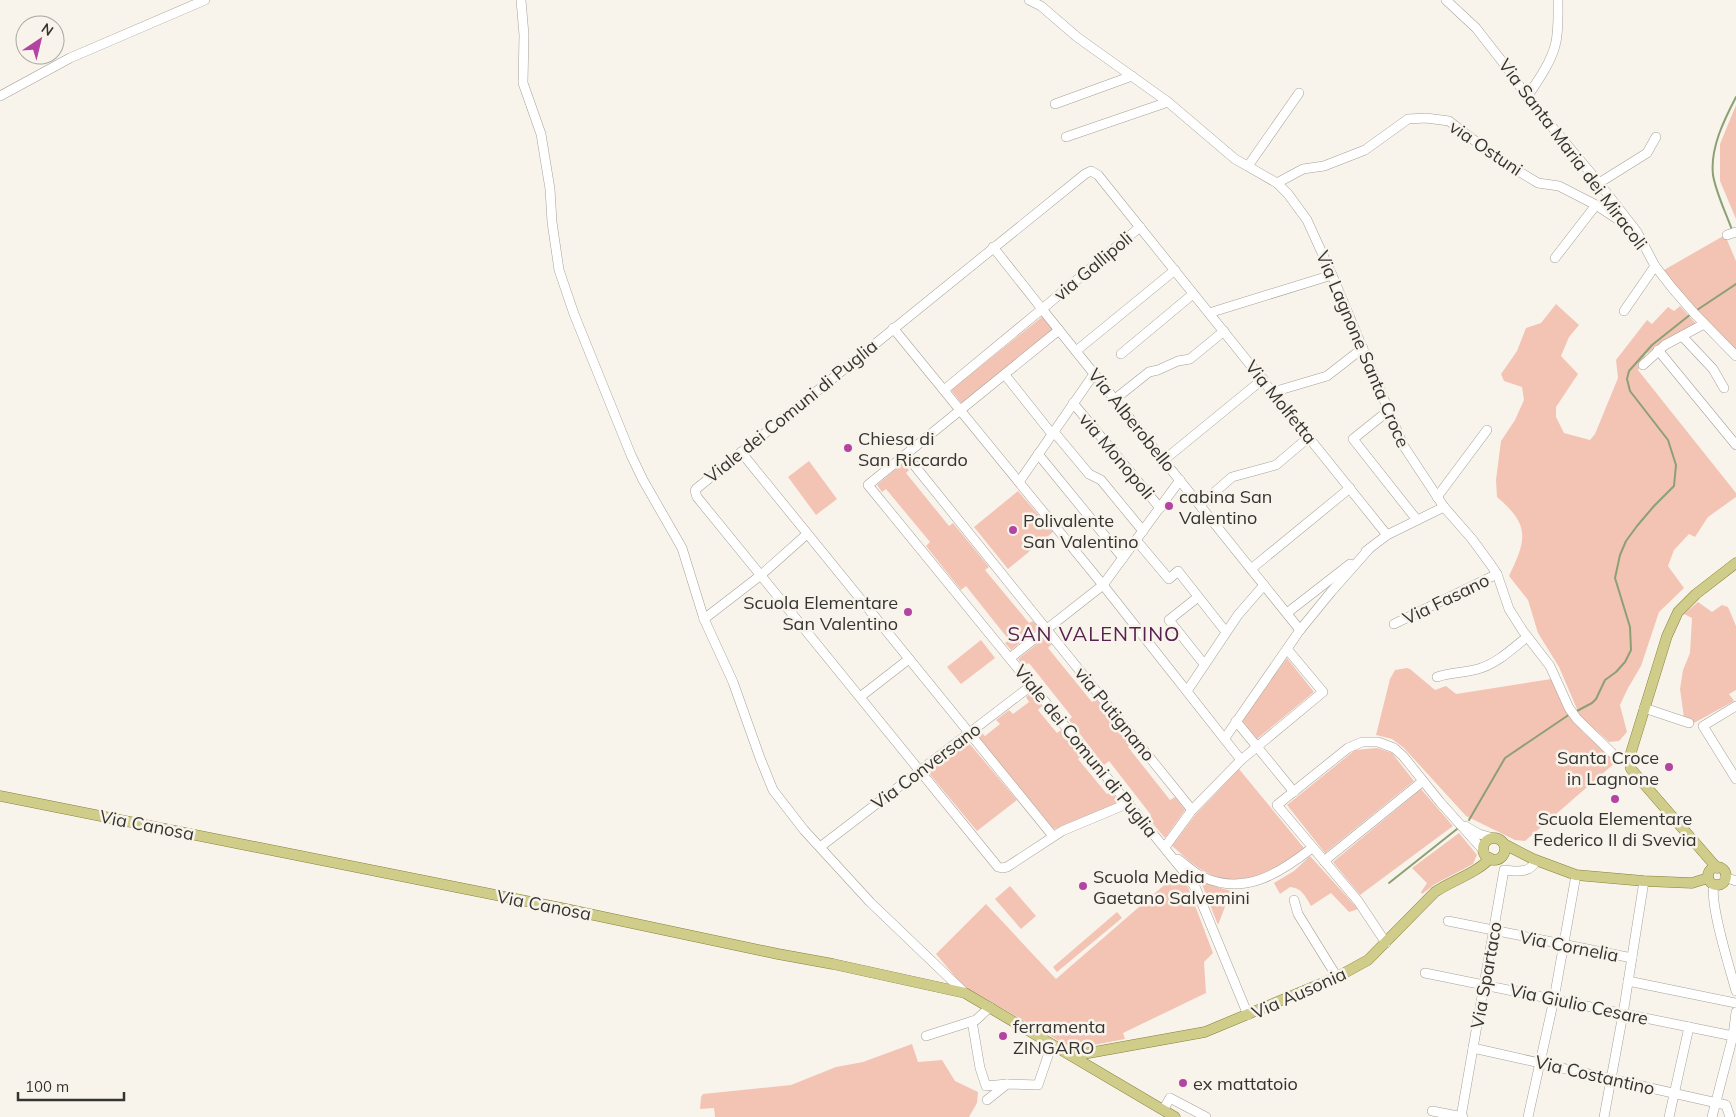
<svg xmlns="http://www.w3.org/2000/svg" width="1736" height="1117" viewBox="0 0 1736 1117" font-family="Mulish,sans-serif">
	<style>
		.green { fill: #f3c4b4 }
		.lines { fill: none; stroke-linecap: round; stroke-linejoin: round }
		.stream { stroke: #8da074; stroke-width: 2 }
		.minor-casing { stroke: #a5a199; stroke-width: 10 }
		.major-casing { stroke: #868138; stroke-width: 11 }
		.minor { stroke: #fff; stroke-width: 9 }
		.major { stroke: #d0cd8a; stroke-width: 10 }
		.poi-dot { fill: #b344a1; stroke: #f8f4ec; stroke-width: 2 }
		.labels { text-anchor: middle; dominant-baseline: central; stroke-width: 5; stroke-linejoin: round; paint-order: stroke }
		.street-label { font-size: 18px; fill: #363431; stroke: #f8f4ec }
		.poi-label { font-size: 18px; fill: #363431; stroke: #f8f4ec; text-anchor: start }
		.quarter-label { font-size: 20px; letter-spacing: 1px; fill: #56214e; stroke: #f8f4ec }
	</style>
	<rect width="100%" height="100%" fill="#f8f4ec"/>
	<g class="green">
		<path d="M1736 105V219L1720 181V144Z"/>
		<path d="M1725 235 1736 261V352L1688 303 1664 270Z"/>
		<path d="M1556 304 1579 325 1569 337 1561 356 1578 374 1556 407V417L1564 433 1590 440 1595 434 1618 378 1616 360 1647 320 1652 324 1668 307 1674 311 1680 306 1697 325 1673 336 1646 354 1638 370 1736 493V497L1708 517 1695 537 1689 534 1674 550 1668 566 1684 588 1659 612 1641 666 1628 688 1620 705 1627 732 1619 741 1609 742 1580 716 1559 667 1538 633 1528 600 1509 576C1527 539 1530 525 1497 497L1496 480 1501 441 1515 420 1524 400 1522 387 1504 381 1501 374 1517 351 1526 328 1541 323Z"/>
		<path d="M1043 316 1054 330 962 404 951 390Z"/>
		<path d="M809 461 837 499 816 515 788 477Z"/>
		<path d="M903 463 909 470 906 473 949 526 953 523 989 567 985 570 1029 623 1033 621 1039 628 1011 650 1005 643 1009 640 966 586 961 590 926 546 930 542 886 489 882 492 877 485Z"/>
		<path d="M1018 491 1053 532 1008 569 974 527Z"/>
		<path d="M1698 602 1712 612 1722 605 1728 607 1736 626V690L1729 694 1734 701 1694 723 1691 720 1684 718 1680 689 1683 670 1690 653 1692 618 1684 614Z"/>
		<path d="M1046 637 1052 644 1048 648 1092 702 1096 699 1131 743 1128 747 1170 800 1175 797 1185 810 1165 838 1148 818 1151 815 1109 761 1104 765 1069 720 1072 717 1029 663 1024 666 1018 659Z"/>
		<path d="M981 640 995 658 961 684 947 667Z"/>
		<path d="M1287 658 1314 692 1257 739 1242 720Z"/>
		<path d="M1407 668 1410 669 1435 690 1446 686 1456 694 1551 679 1564 708 1584 733 1616 762 1525 841 1515 840 1466 816 1404 748 1392 739 1376 735 1390 679 1395 670Z"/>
		<path d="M1031 693 1042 706 1038 710 1057 733 1061 730 1082 755 1078 759 1107 794 1111 792 1120 802 1054 829 976 735 980 731 985 736 1000 724 996 720 1009 710 1013 714 1029 702 1026 697Z"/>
		<path d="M968 742 1017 800 977 831 928 772Z"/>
		<path d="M1377 748 1392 753 1414 781 1325 853 1287 805 1355 750Z"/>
		<path d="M1239 769 1304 848C1275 870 1238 892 1202 870 1191 864 1182 854 1172 846L1196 814Z"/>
		<path d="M1421 789 1453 826 1360 895 1333 862Z"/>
		<path d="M1459 833 1477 855 1473 864 1435 884 1422 894 1421 892 1427 883 1412 868Z"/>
		<path d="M1310 856 1358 909 1349 912 1331 893 1311 906C1305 896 1302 888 1290 887L1280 894 1274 883 1294 871Z"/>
		<path d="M1177 874 1188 887 1213 953 1204 962 1206 993 1123 1033 1125 1039 1073 1049 963 986 936 954 986 904 1056 979Z"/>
		<path d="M1201 882 1231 891 1218 925Z"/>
		<path d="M1010 886 1036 916 1021 929 995 899Z"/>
		<path d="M1117 912 1122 918 1057 972 1053 967Z"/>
		<path d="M912 1044 918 1062 942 1060 955 1081 978 1092 977 1103 969 1117H715L714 1108 700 1109 701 1097 703 1094 791 1085 836 1067 863 1062Z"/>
	</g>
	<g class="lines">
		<g class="stream">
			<path d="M1732 230C1726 213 1716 193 1713 175 1710 148 1724 120 1736 97"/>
			<path d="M1697 310 1736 284"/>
			<path d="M1575 712 1592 703 1596 699 1605 680 1616 672 1625 662 1631 650 1630 627 1615 578 1620 555 1626 541 1637 526 1654 506 1674 486 1676 465 1668 440 1630 391 1627 379 1629 371 1652 345 1691 314"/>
			<path d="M1469 820 1505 758 1570 714"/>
			<path d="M1389 883 1457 829"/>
		</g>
		<defs>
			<g id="minor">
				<path d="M521 0 524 35 523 83 541 134 550 189 552 222 559 270 574 314 631 455 643 480 682 548 704 619 733 682 760 758 773 790 804 830 870 902 965 993"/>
				<path d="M1029 0 1041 6 1077 37 1168 102 1235 159 1277 183 1288 194 1307 220 1332 275 1403 445 1444 507 1472 539 1491 565 1497 574 1509 609 1523 631 1550 666 1569 708 1577 719 1612 753 1620 758 1629 759"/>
				<path d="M1446 0 1476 28 1508 69 1527 97 1599 183 1637 232 1655 266 1673 289 1693 312 1736 356"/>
				<path d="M0 96 70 58 205 0"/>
				<path d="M1527 97C1537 82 1550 64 1555 46 1559 32 1558 15 1558 0"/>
				<path d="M1055 104 1132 76"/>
				<path d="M1066 137 1168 102"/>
				<path d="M1248 166 1299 93"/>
				<path d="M1277 183 1303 169 1324 166 1365 150 1408 119 1426 118 1449 121 1500 160 1538 183 1559 186 1596 205 1631 228"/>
				<path d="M1599 183 1647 153 1656 137"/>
				<path d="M1140 227 1042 309 1300 630"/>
				<path d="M1727 235 1736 232"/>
				<path d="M1555 258 1596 205"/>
				<path d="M1624 311 1655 266"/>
				<path d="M1209 313 1332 275"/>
				<path d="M893 328 1103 585 1241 760"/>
				<path d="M1059 330 868 485 1189 878 1196 889 1248 1015"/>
				<path d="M1682 336 1713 369 1724 388"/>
				<path d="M1658 350 1736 445"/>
				<path d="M1076 351 1175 270"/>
				<path d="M1121 354 1193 294"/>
				<path d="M1643 365 1665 345 1704 324"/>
				<path d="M1005 375 1052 434"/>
				<path d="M944 390 1042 309 993 247"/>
				<path d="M1273 392 1327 376 1363 348"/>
				<path d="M1115 399 1149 372 1158 370 1178 361 1190 359 1224 331"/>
				<path d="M1073 403 1160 508"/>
				<path d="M1388 411 1353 439 1417 520"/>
				<path d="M1054 432 1089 474 1101 480 1143 531"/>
				<path d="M741 452 1053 836"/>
				<path d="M1038 454 1123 558"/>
				<path d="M906 455 1192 810"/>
				<path d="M1164 460 1263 379"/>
				<path d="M1019 482 1094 374"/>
				<path d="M1437 497 1487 430"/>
				<path d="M1200 505 1232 477 1276 465 1309 437"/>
				<path d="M1136 540 1169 579 1178 571 1226 632"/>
				<path d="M1366 551 1387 535 1444 507"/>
				<path d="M1251 569 1350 488"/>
				<path d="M1198 597 1169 620 1204 664"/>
				<path d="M1287 613 1350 564"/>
				<path d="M704 619 761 575 807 534"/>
				<path d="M1394 624 1497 574"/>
				<path d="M1010 658 1103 585 1180 480"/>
				<path d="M1437 677C1451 672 1467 673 1481 668 1499 662 1513 648 1527 637"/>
				<path d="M1187 691 1238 615 1264 585"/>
				<path d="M860 697 909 659"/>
				<path d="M1736 706 1703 726 1736 779"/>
				<path d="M1644 708 1689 723"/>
				<path d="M1236 721 1294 792"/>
				<path d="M1225 738 1300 630 1331 592 1369 549"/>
				<path d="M1129 803 1062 831 1007 867 1002 868 998 867 697 497 695 491 696 489 1085 174 1091 171 1098 175 1387 535"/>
				<path d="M1465 826 1479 834 1493 838"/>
				<path d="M820 847 1032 685"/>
				<path d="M1165 847 1192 810 1241 760 1323 692 1287 649"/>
				<path d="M1178 859C1186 865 1194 873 1203 877 1245 896 1280 873 1312 848"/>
				<path d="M1324 861 1423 781"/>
				<path d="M1725 877 1736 881"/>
				<path d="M1714 885C1709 903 1730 969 1736 991"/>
				<path d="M1294 900 1298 914 1337 977"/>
				<path d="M1448 921 1632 958"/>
				<path d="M1386 943 1358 901 1277 805 1348 748 1362 742H1378L1394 748 1403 756 1440 802 1484 851"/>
				<path d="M1425 973 1733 1036"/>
				<path d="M1628 981 1736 1003"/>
				<path d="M972 1021 980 1068 986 1086 1007 1084"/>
				<path d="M926 1036 976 1020 990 1007"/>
				<path d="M1473 1048 1726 1105 1730 1117"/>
				<path d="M987 1100 1007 1084 1038 1085 1052 1044"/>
				<path d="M1163 1110 1170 1098 1206 1117"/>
				<path d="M1432 1111 1463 1117"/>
				<path d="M1461 1117 1504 870C1517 871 1529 874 1536 861"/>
				<path d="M1528 1117 1554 999 1576 875"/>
				<path d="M1604 1117 1623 1014 1644 881"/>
				<path d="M1669 1117 1689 1027"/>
				<path d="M1712 1117 1733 1036 1736 1012"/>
			</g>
			<g id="major">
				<path d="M0 796 561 908 778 954 833 964 965 993 1175 1117"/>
				<circle cx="1494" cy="849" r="11"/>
				<path d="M1504 844 1533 859 1576 875 1644 881 1692 883 1708 878"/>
				<circle cx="1717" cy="876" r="9"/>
				<path d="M1717 868 1631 769 1629 759 1667 636 1678 612 1696 594 1736 563"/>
				<path d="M1072 1056 1205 1032 1337 977 1368 960 1435 892C1451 881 1479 872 1490 858"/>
			</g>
		</defs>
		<use href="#minor" class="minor-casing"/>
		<use href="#major" class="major-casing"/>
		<use href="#minor" class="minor"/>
		<use href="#major" class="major"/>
	</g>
	<g class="poi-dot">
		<circle cx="848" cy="448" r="5"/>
		<circle cx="1169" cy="506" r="5"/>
		<circle cx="1013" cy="530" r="5"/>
		<circle cx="908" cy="612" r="5"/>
		<circle cx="1669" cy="767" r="5"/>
		<circle cx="1615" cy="799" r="5"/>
		<circle cx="1083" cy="886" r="5"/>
		<circle cx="1003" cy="1036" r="5"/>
		<circle cx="1183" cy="1083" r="5"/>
	</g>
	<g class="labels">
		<g class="street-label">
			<text transform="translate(1486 148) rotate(34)">via Ostuni</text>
			<text transform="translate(1573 154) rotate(53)">Via Santa Maria dei Miracoli</text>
			<text transform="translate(1093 266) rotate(-40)">via Gallipoli</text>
			<text transform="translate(1363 349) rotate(67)">Via Lagnone Santa Croce</text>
			<text transform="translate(1281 402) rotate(51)">Via Molfetta</text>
			<text transform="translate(791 411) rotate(-39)">Viale dei Comuni di Puglia</text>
			<text transform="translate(1132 420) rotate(51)">Via Alberobello</text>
			<text transform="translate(1117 456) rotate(50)">via Monopoli</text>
			<text transform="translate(1446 599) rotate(-26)">Via Fasano</text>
			<text transform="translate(1115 714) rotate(51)">via Putignano</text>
			<text transform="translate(1086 751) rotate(51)">Viale dei Comuni di Puglia</text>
			<text transform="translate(926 766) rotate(-37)">Via Conversano</text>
			<text transform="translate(147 825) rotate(11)">Via Canosa</text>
			<text transform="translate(544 905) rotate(11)">Via Canosa</text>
			<text transform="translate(1569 946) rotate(11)">Via Cornelia</text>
			<text transform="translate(1486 975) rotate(-80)">Via Spartaco</text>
			<text transform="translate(1299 993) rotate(-24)">Via Ausonia</text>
			<text transform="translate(1579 1004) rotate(12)">Via Giulio Cesare</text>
			<text transform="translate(1595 1075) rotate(13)">Via Costantino</text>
		</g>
		<g class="poi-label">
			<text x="858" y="438">Chiesa di<tspan x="858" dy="21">San Riccardo</tspan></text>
			<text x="1179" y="496">cabina San<tspan x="1179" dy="21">Valentino</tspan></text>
			<text x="1023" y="520">Polivalente<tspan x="1023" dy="21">San Valentino</tspan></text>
			<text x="898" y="602" text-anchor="end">Scuola Elementare<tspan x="898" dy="21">San Valentino</tspan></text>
			<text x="1659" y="757" text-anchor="end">Santa Croce<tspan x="1659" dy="21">in Lagnone</tspan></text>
			<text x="1615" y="818" text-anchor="middle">Scuola Elementare<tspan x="1615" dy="21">Federico II di Svevia</tspan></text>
			<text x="1093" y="876">Scuola Media<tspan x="1093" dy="21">Gaetano Salvemini</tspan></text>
			<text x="1013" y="1026">ferramenta<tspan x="1013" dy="21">ZINGARO</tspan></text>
			<text x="1193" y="1083">ex mattatoio</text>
		</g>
		<g class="quarter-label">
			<text x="1094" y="633">SAN VALENTINO</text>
		</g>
	</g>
	<g transform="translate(40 40) rotate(35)"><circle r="24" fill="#f8f4ec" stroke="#aaa7a1"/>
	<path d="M0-4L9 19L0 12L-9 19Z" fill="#b344a1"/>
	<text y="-8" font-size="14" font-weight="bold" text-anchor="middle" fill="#363431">N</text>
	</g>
	<path d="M18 1092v8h106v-8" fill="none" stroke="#363431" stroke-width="2.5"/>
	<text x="25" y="1092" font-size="15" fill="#363431" stroke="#f8f4ec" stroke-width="4" paint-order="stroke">100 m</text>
</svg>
